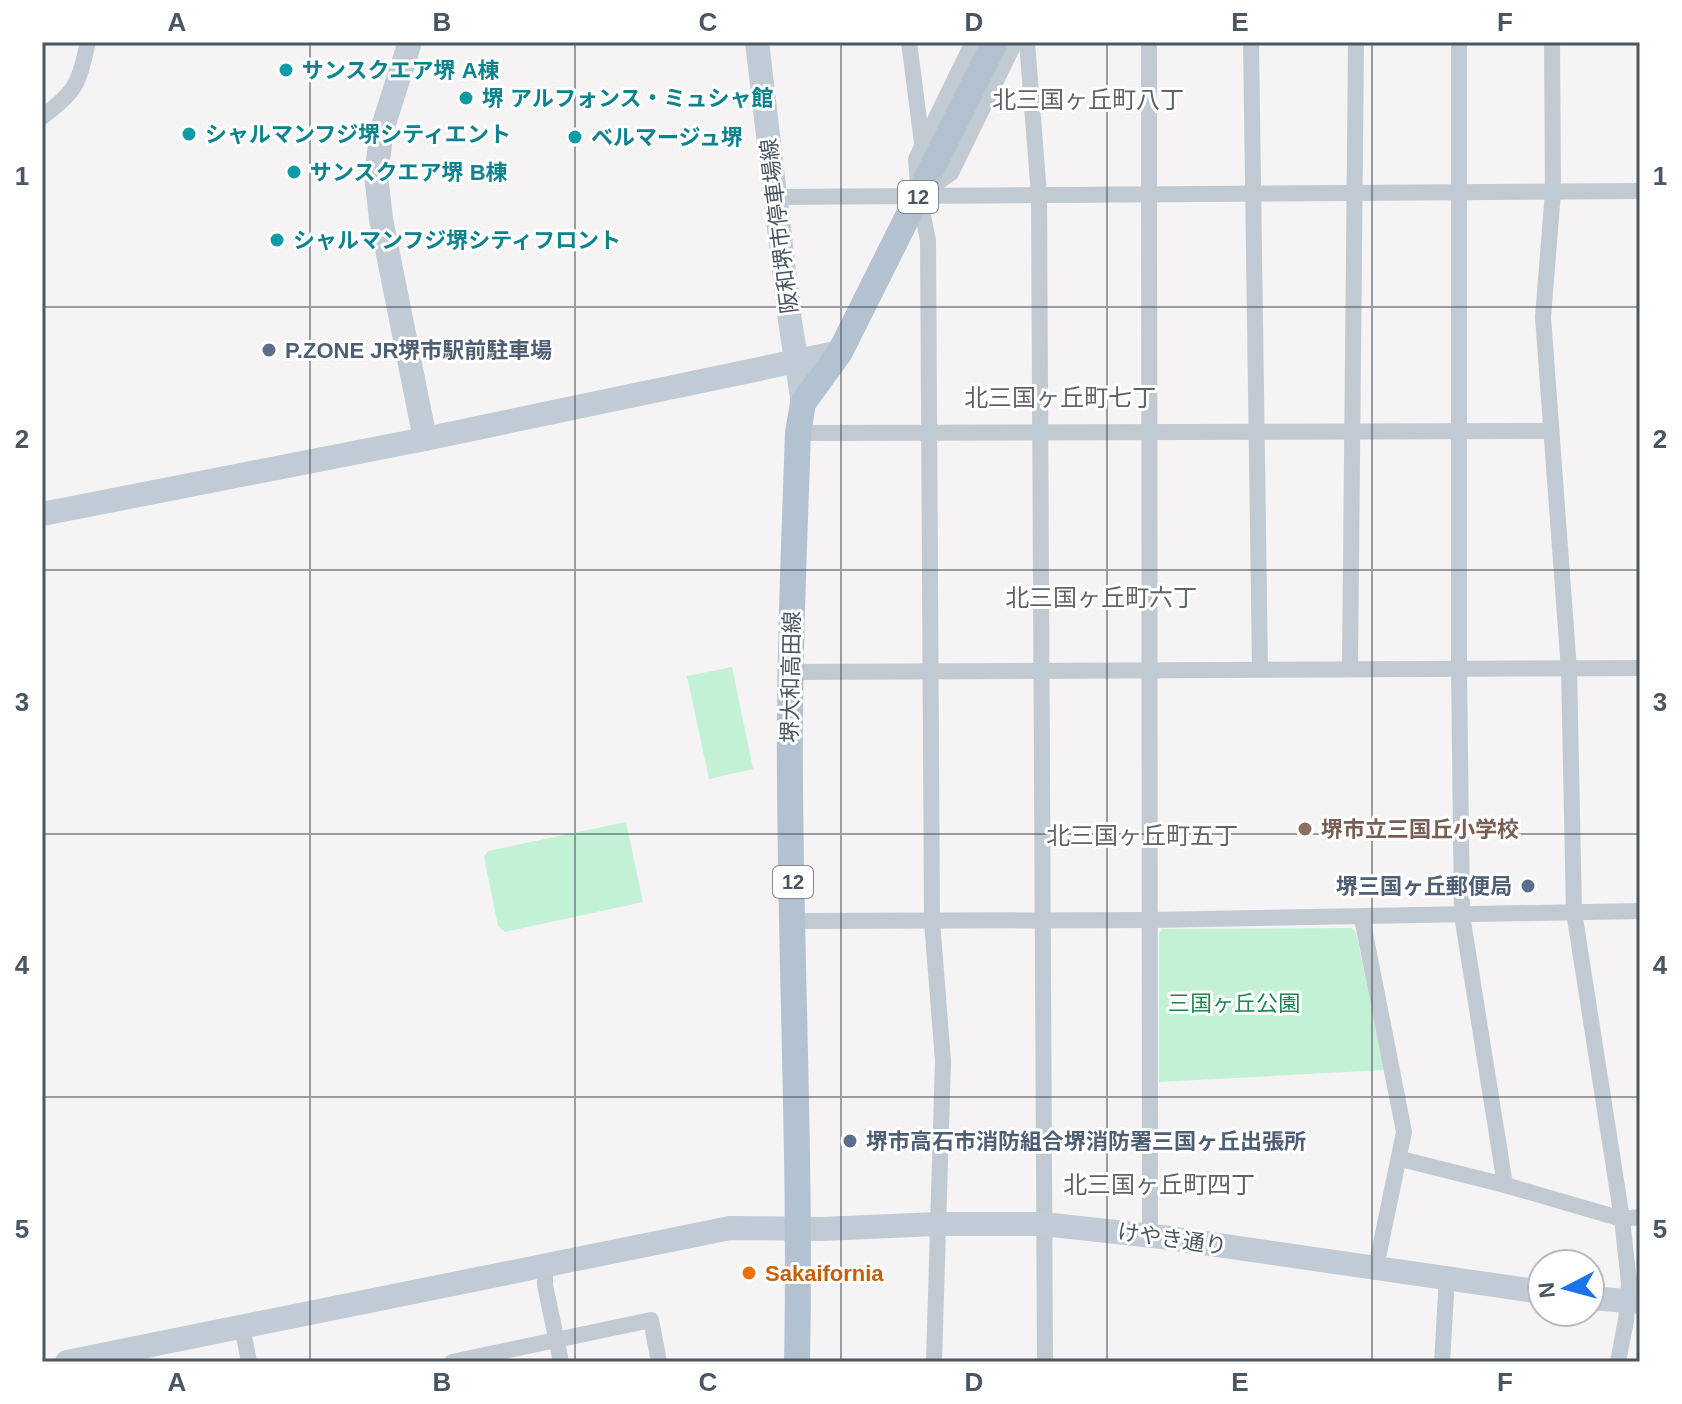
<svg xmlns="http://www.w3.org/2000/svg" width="1682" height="1404" viewBox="0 0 1682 1404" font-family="Arial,'Noto Sans JP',sans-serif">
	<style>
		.green { fill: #c3f1d5 }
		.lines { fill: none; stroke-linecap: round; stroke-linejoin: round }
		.street { stroke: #c1cad2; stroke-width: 16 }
		.secondary { stroke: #c1cbd6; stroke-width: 24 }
		.primary { stroke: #b3c2d1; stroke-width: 26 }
		.grid { fill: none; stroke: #4a5661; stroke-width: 2; stroke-opacity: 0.55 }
		.culture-dot { fill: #0f9aa8; stroke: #fff; stroke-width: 3 }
		.service-dot { fill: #5c6f8a; stroke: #fff; stroke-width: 3 }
		.education-dot { fill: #8d6e63; stroke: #fff; stroke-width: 3 }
		.food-dot { fill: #e8710a; stroke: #fff; stroke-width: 3 }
		.labels { text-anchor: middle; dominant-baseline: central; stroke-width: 6; stroke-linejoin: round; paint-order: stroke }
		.shield { fill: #fff; stroke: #808990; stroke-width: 2 }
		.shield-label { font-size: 20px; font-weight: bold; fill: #4a5661 }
		.culture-label { font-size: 22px; font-weight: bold; fill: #0d838f; stroke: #fff; text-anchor: start }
		.street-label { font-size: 22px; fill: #4a5661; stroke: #fff }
		.service-label { font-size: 22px; font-weight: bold; fill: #4e5e75; stroke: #fff; text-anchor: start }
		.education-label { font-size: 22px; font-weight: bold; fill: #785e54; stroke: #fff; text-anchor: start }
		.park-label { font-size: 22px; fill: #17864f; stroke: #fff }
		.food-label { font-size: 22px; font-weight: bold; fill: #c56008; stroke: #fff; text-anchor: start }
		.neighbourhood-label { font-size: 24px; fill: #5f6368; stroke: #fff }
		.neatline { fill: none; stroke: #4a5661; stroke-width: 3 }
		.grid-label { font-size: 26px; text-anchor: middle; font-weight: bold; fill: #4a5661 }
	</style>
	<rect width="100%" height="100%" fill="#f5f3f3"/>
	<g class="green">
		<path d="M732 667 753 769 709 779 687 676Z"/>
		<path d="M626 822 643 902 505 932 498 926 484 857 488 851Z"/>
		<path d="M1351 928 1356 932 1384 1070 1159 1082V933L1162 929Z"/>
	</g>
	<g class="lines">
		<g class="street">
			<path d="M909 42 922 143"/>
			<path d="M1027 42 1039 195 1045 1362"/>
			<path d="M1149 42 1150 1235"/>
			<path d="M1251 42 1260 669"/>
			<path d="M1459 42V669L1462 915 1505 1185"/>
			<path d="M1552 42 1553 192 1543 317 1569 670 1574 912 1622 1219 1629 1283 1626 1320 1618 1362"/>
			<path d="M42 117C78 90 78 84 88 42"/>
			<path d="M923 193 951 173 1015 42"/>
			<path d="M776 197 1640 191"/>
			<path d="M798 433 1551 431"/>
			<path d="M1350 669 1356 42"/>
			<path d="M791 672 1640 668"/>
			<path d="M1362 918 1404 1132 1376 1267"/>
			<path d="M794 921 1150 920 1640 911"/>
			<path d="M1401 1159 1505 1185 1622 1219 1640 1217"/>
			<path d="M545 1266V1285L561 1362"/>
			<path d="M242 1326 249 1362"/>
			<path d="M452 1362 651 1320 659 1362"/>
			<path d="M934 1362 943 1061 932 921 928 240 919 196 916 159 973 42"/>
			<path d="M1442 1362 1447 1278"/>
		</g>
		<g class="secondary">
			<path d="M410 42 382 130 376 175 381 219 425 439"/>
			<path d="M757 42 790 321 803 403"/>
			<path d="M42 514 425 439 840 352"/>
			<path d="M1590 1298 1640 1302"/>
			<path d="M67 1362 730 1228 822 1229 937 1224H1043L1162 1237 1542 1292"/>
		</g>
		<path class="primary" d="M797 1362C801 1167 791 973 790 779 789 663 794 548 798 433L803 403 840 352 995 42"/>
	</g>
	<path class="grid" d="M310 42V1362M575 42V1362M841 42V1362M1107 42V1362M1372 42V1362M42 307H1640M42 570H1640M42 834H1640M42 1097H1640"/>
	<g class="culture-dot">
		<circle cx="286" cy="70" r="8"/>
		<circle cx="466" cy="98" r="8"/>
		<circle cx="189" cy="134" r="8"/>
		<circle cx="575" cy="137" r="8"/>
		<circle cx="294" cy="172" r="8"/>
		<circle cx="277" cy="240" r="8"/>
	</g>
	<g class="service-dot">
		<circle cx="269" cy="350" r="8"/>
		<circle cx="1528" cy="886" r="8"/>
		<circle cx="850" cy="1141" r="8"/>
	</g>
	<circle class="education-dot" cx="1305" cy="829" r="8"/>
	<circle class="food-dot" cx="749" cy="1273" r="8"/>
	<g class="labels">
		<g class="shield">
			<rect x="898" y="181" width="40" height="32" rx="6"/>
			<rect x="773" y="866" width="40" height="32" rx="6"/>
		</g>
		<g class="shield-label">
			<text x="918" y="197">12</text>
			<text x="793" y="882">12</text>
		</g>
		<g class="culture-label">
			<text x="302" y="70">サンスクエア堺 A棟</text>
			<text x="482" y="98">堺 アルフォンス・ミュシャ館</text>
			<text x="205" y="134">シャルマンフジ堺シティエント</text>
			<text x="591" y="137">ベルマージュ堺</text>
			<text x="310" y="172">サンスクエア堺 B棟</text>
			<text x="293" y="240">シャルマンフジ堺シティフロント</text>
		</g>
		<g class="street-label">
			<text transform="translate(779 226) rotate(-97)">阪和堺市停車場線</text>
			<text transform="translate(791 677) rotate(-89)">堺大和高田線</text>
			<text transform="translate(1172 1239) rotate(8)">けやき通り</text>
		</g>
		<g class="service-label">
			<text x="285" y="350">P.ZONE JR堺市駅前駐車場</text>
			<text x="1512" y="886" text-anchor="end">堺三国ヶ丘郵便局</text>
			<text x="866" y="1141">堺市高石市消防組合堺消防署三国ヶ丘出張所</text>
		</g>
		<g class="education-label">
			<text x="1321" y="829">堺市立三国丘小学校</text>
		</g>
		<g class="park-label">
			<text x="1234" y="1003">三国ヶ丘公園</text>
		</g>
		<g class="food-label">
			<text x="765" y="1273">Sakaifornia</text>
		</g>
		<g class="neighbourhood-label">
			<text x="1088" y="99">北三国ヶ丘町八丁</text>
			<text x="1060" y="397">北三国ヶ丘町七丁</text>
			<text x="1101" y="597">北三国ヶ丘町六丁</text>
			<text x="1142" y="835">北三国ヶ丘町五丁</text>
			<text x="1159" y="1184">北三国ヶ丘町四丁</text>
		</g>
	</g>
	<rect width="1682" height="1404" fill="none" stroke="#ffffff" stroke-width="88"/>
	<g transform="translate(1566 1288) rotate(264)"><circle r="38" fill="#ffffff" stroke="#b7bbc0" stroke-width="2"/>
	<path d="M0-6L14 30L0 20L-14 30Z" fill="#1a73e8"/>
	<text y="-12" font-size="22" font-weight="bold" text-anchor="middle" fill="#4a5661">N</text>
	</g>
	<rect x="44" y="44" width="1594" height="1316" class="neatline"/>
	<g class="grid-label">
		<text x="177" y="31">A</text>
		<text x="442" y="31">B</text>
		<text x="708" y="31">C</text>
		<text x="974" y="31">D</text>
		<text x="1240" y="31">E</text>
		<text x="1505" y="31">F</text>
		<text x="22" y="185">1</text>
		<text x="1660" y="185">1</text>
		<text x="22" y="448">2</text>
		<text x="1660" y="448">2</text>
		<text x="22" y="711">3</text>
		<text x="1660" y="711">3</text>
		<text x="22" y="974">4</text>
		<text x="1660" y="974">4</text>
		<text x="22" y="1238">5</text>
		<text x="1660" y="1238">5</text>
		<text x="177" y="1391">A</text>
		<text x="442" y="1391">B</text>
		<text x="708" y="1391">C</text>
		<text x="974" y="1391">D</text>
		<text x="1240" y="1391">E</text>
		<text x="1505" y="1391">F</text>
	</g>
</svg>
